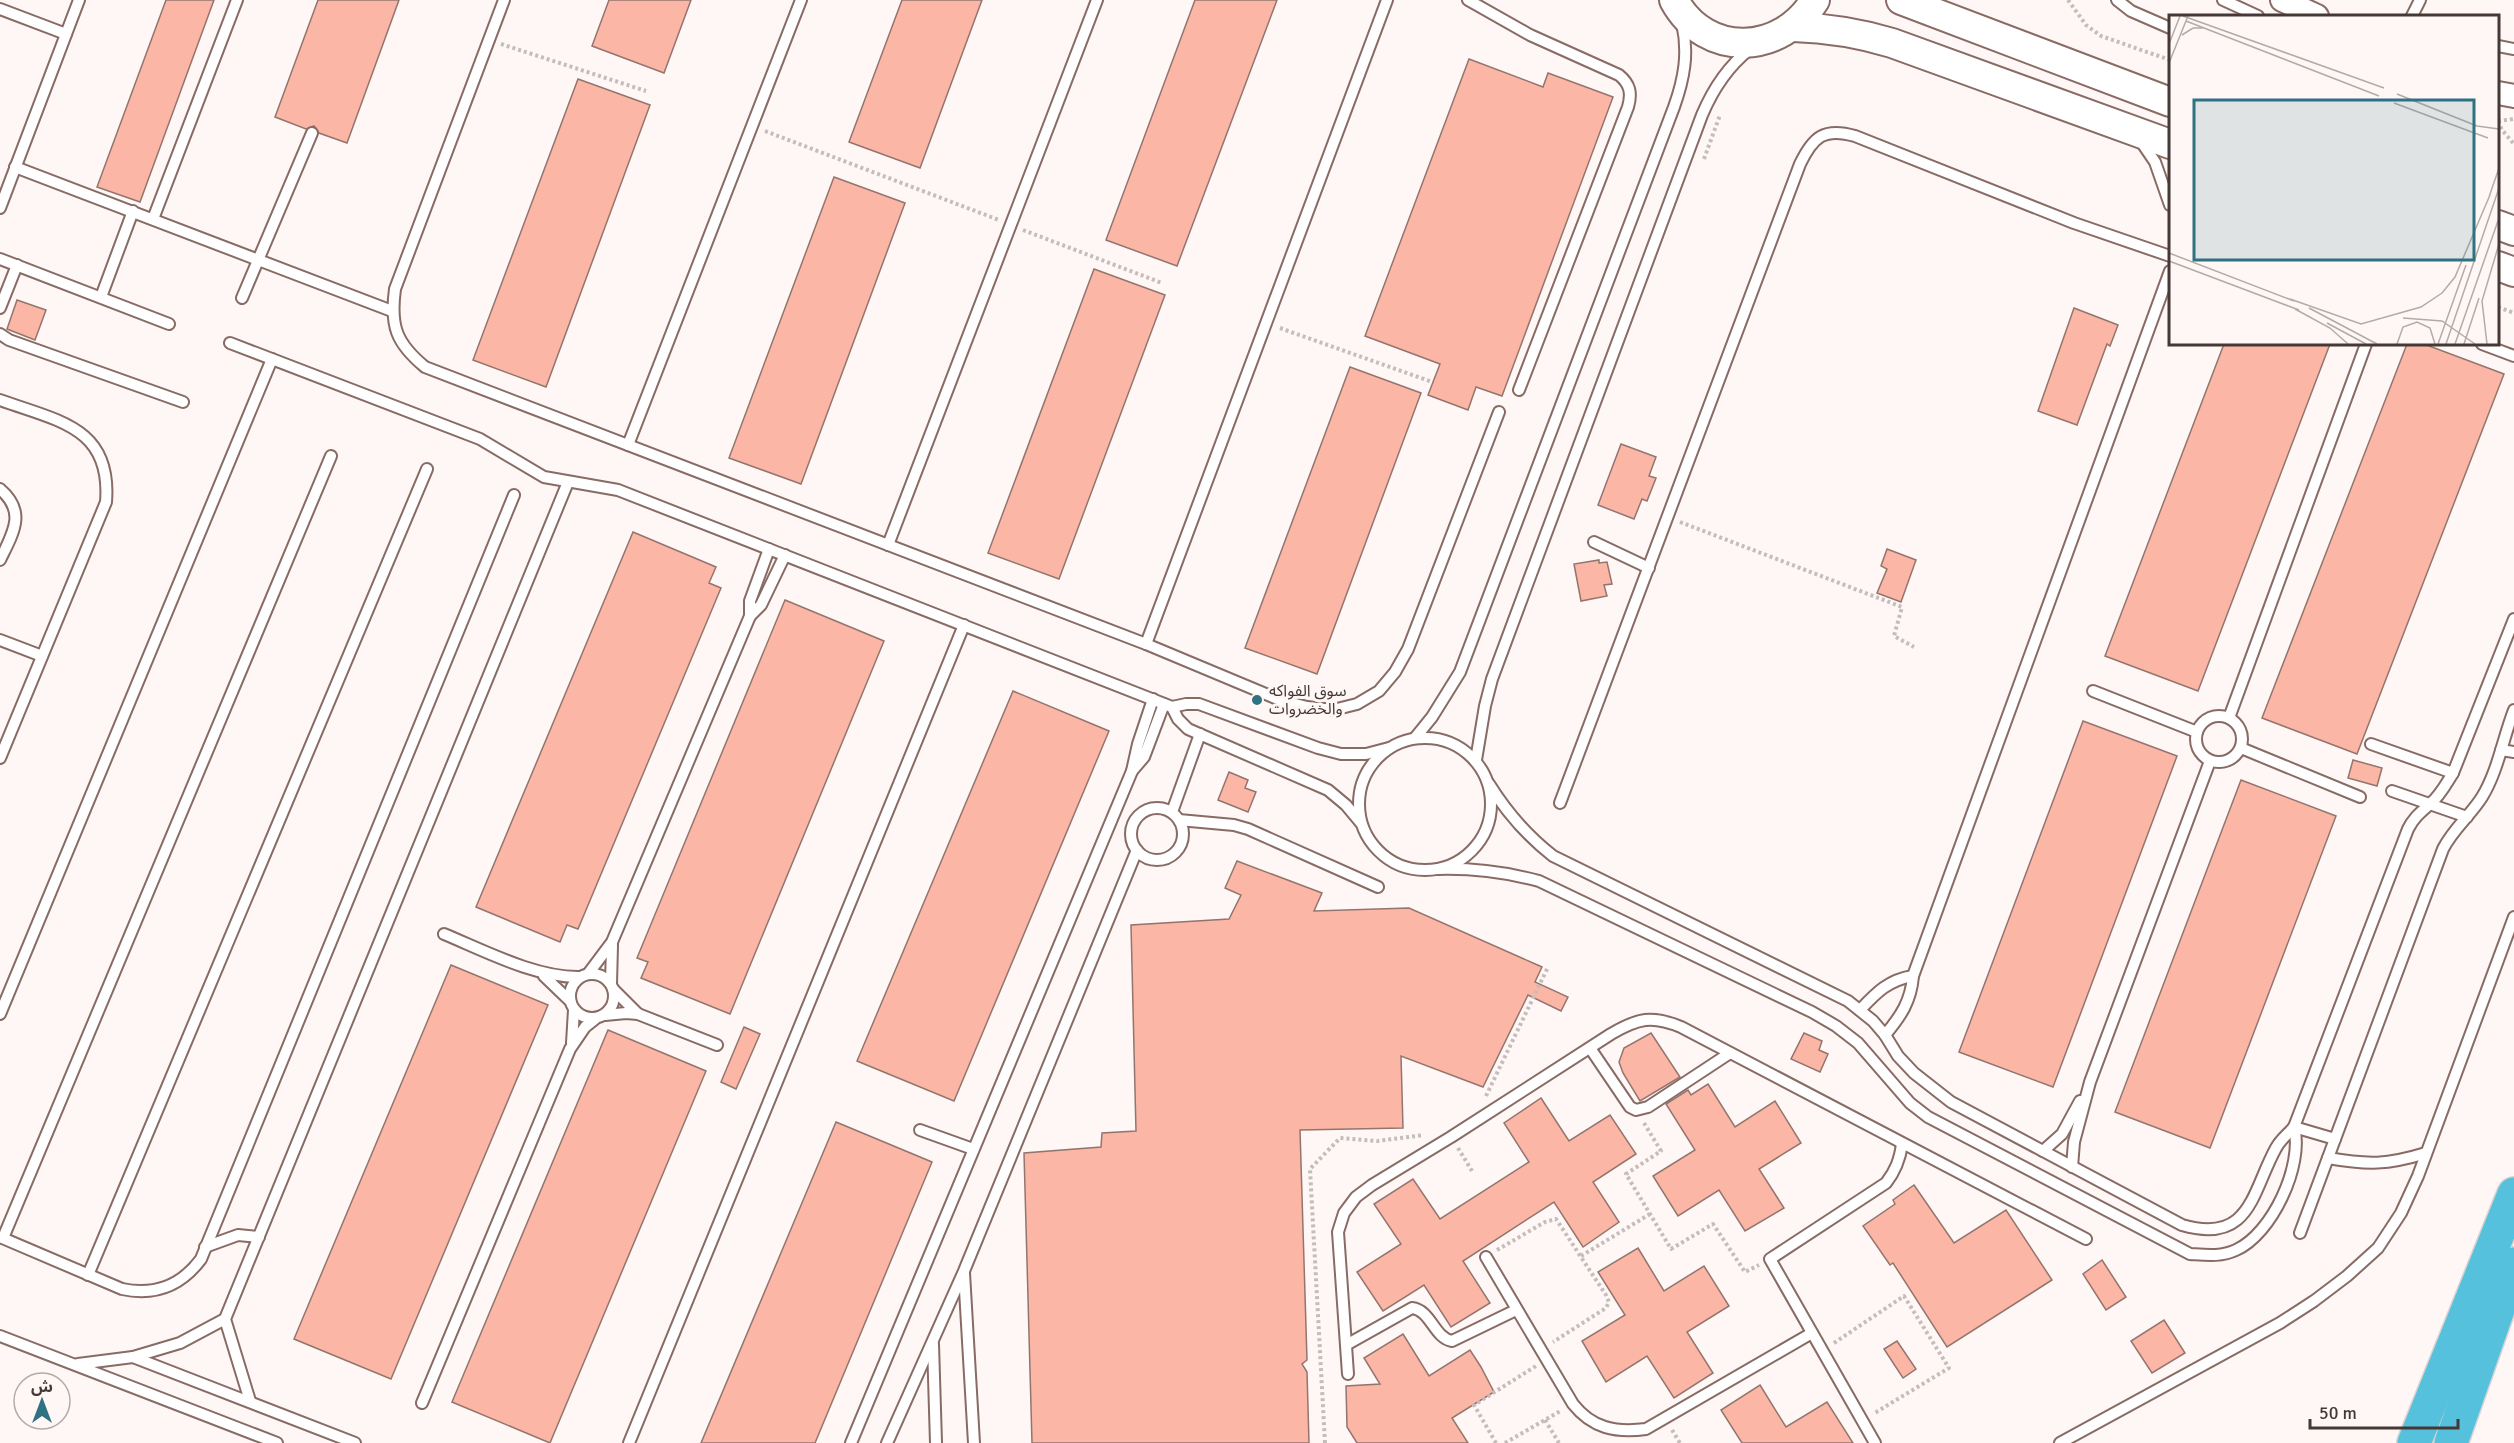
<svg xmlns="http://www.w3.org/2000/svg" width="2514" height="1443" viewBox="0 0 2514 1443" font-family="Signika,'Noto Sans Arabic',sans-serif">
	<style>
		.building { fill: #fcb6a6; stroke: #93756e; stroke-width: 1.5 }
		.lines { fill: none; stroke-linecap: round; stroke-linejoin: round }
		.service-casing { stroke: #886b64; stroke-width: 14 }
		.minor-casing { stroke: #886b64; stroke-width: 26 }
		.tertiary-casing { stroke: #886b64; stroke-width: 32 }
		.motorway-casing { stroke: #d6d3d3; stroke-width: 36 }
		.path { stroke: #c5bdba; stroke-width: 4; stroke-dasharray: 3 3; stroke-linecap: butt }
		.service { stroke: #fff; stroke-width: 10 }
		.minor { stroke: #fff; stroke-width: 22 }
		.tertiary { stroke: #fff; stroke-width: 28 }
		.motorway { stroke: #56c1dc; stroke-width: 33 }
		.poi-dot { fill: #2f7283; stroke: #fef7f5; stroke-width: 2 }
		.labels { text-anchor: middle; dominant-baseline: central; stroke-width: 6; stroke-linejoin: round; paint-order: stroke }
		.poi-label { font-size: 16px; fill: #453835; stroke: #fef7f5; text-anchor: start }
		.inset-road { fill: none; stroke: #b4aba8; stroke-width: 1.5 }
		.view { fill: #2f7283; fill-opacity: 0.15; stroke: #2f7283; stroke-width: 3 }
		.inset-edge { fill: none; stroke: #453835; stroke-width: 3 }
	</style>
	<rect width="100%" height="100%" fill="#fef7f5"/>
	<g class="building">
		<path d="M166 0H214L140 202 97 187Z"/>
		<path d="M318 0H399L347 143 319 133 314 126 306 129 275 117Z"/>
		<path d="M609 0H691L664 73 592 46Z"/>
		<path d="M902 0H982L920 168 849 142Z"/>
		<path d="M1195 0H1277L1177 266 1106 240Z"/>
		<path d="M1469 59 1543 87 1548 73 1613 97 1502 396 1476 387 1468 410 1428 395 1440 364 1365 336Z"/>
		<path d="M578 79 650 105 546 387 473 360Z"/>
		<path d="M834 177 905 203 801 484 729 458Z"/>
		<path d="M1094 269 1165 295 1059 579 988 553Z"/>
		<path d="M17 300 46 310 35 340 7 329Z"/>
		<path d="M2074 308 2118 325 2110 346 2107 344 2077 425 2038 411Z"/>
		<path d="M2224 344H2330L2198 691 2105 656Z"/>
		<path d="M2407 344H2424L2504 374 2357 754 2262 718Z"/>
		<path d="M1350 367 1421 393 1317 674 1245 648Z"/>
		<path d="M1621 444 1656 457 1649 476 1656 478 1647 501 1642 499 1634 519 1598 505Z"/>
		<path d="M633 532 716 567 709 583 721 588 578 929 567 925 560 942 476 907Z"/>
		<path d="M1887 549 1916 560 1901 602 1877 593 1887 569 1881 566Z"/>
		<path d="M1599 560V563L1607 562 1612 584 1604 585 1607 596 1581 601 1574 564Z"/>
		<path d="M785 600 884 641 730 1014 641 978 648 962 637 958Z"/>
		<path d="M1013 691 1109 731 954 1101 857 1061Z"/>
		<path d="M2083 721 2177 756 2053 1087 1959 1052Z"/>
		<path d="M2353 760 2382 768 2377 786 2348 778Z"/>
		<path d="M1229 772 1248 780 1245 788 1256 792 1248 812 1218 800Z"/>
		<path d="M2241 780 2336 816 2210 1148 2115 1112Z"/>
		<path d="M1237 861 1322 893 1314 911 1409 908 1542 967 1535 982 1568 997 1561 1011 1528 995 1483 1087 1401 1056 1403 1128 1300 1130 1307 1360 1302 1364 1307 1372 1309 1443H1032L1024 1153 1101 1147 1102 1133 1136 1131 1131 925 1229 919 1241 895 1225 888Z"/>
		<path d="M451 965 548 1005 391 1379 294 1339Z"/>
		<path d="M744 1027 760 1034 736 1089 721 1082Z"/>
		<path d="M608 1030 706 1071 550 1443 452 1402Z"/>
		<path d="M1651 1033 1680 1077 1640 1101 1623 1073 1619 1062 1624 1048Z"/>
		<path d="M1804 1033 1822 1041 1819 1050 1828 1054 1820 1072 1791 1059Z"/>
		<path d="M1708 1084 1735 1127 1775 1101 1801 1143 1759 1169 1784 1208 1745 1231 1719 1190 1678 1216 1653 1176 1695 1150 1666 1104 1688 1090 1691 1095Z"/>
		<path d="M1541 1098 1569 1141 1610 1115 1636 1154 1593 1182 1619 1222 1583 1247 1554 1202 1463 1261 1490 1303 1451 1327 1424 1285 1383 1311 1357 1272 1401 1244 1374 1204 1413 1179 1440 1219 1529 1162 1504 1123Z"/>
		<path d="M836 1122 932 1162 815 1443H701Z"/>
		<path d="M1914 1185 1954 1243 2006 1210 2052 1280 1947 1347 1893 1263 1890 1265 1863 1226 1895 1204 1893 1200Z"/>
		<path d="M1638 1248 1664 1291 1704 1266 1729 1306 1687 1332 1713 1373 1674 1398 1647 1356 1606 1382 1582 1341 1625 1315 1598 1272Z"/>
		<path d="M2102 1260 2126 1297 2106 1310 2083 1274Z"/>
		<path d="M2164 1320 2185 1353 2152 1373 2131 1341Z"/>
		<path d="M1403 1334 1429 1376 1470 1350 1481 1367 1494 1392 1452 1418 1468 1443H1357L1347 1427 1346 1386 1380 1384 1364 1358Z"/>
		<path d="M1897 1341 1916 1369 1903 1378 1884 1349Z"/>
		<path d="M1760 1385 1786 1427 1827 1402 1853 1443H1742L1721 1410Z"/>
	</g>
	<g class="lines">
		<defs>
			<g id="service">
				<path d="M504 0 395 289C390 326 396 343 425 367L1146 644 1280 700 1307 707 1333 710 1357 704 1379 691 1395 672 1408 649 1499 412"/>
				<path d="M1468 0 1530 35 1619 75C1630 84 1632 93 1628 107L1519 390"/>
				<path d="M2117 0 2131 11 2170 28"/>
				<path d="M2223 0 2258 16"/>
				<path d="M0 9 66 34"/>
				<path d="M2412 16 2420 0"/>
				<path d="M2498 46 2514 49"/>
				<path d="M2140 140 2155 162 2170 205"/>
				<path d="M15 167 392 311"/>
				<path d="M0 208 79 0"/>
				<path d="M153 219 237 0"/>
				<path d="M0 259 169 324"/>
				<path d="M101 297 133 211"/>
				<path d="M242 298 312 133"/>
				<path d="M0 308 17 265"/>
				<path d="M0 334 9 340 183 402"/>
				<path d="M230 343 480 439 544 477 618 490 1172 707 1186 704H1199L1318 748 1341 754H1366L1389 748"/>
				<path d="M2482 344 2514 356"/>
				<path d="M0 400C58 421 112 427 106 502L0 758"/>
				<path d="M628 445 801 0"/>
				<path d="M0 489C27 512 13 533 0 560"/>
				<path d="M1594 542 1649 568"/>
				<path d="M888 545 1097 0"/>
				<path d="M750 616 761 605 785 555"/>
				<path d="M0 640 42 656"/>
				<path d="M1146 644 1387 0"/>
				<path d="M2093 691 2197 732"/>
				<path d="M1172 707 1178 719 1188 729 1328 790 1346 805 1361 823"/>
				<circle cx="2219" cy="739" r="23"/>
				<path d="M2229 718 2366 344"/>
				<circle cx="1425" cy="804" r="66"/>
				<path d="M1415 738 1432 717 1460 672 1674 107C1684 79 1689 53 1682 23"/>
				<path d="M2371 744 2453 773"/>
				<path d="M2241 748 2360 797"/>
				<path d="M2501 750 2514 752"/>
				<path d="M1476 760 1485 706 1492 679 1702 115C1713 89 1727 67 1750 49"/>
				<path d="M1132 771 1144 757 1164 704"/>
				<path d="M1489 784C1507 813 1526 835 1553 856L1848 1001 1873 1021 1885 1035 1898 1056 1914 1073 1951 1102 2182 1225C2251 1245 2252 1191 2276 1148 2280 1140 2288 1134 2294 1127L2408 829C2414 817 2421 812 2430 804 2440 796 2446 784 2453 773L2514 619"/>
				<path d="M2392 791 2467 817"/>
				<path d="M1560 803 1800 164C1813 137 1824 127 1855 136L2074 223 2170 256"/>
				<circle cx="1157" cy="834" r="26"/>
				<path d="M1172 812 1200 734"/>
				<path d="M1179 820 1234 825 1248 829 1378 887"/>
				<path d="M1438 869C1474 868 1505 872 1539 881L1812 1012 1836 1026 1858 1043 1910 1103 1928 1117 2190 1254C2206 1255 2221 1257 2236 1250 2272 1234 2304 1165 2294 1127"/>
				<path d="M444 934C485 951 536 978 580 977"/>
				<circle cx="592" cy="996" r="22"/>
				<path d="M588 974 612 942 750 616V601L769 549"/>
				<path d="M544 976 569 1000"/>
				<path d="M611 984 612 945"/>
				<path d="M614 990 638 1014"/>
				<path d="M1860 1010C1876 993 1888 980 1913 976"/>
				<path d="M0 1014 272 359"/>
				<path d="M605 1015 626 1013 638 1014 717 1045"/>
				<path d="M1885 1035C1901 1016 1911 1001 1913 976L2170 271"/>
				<path d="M572 1043 574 1010"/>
				<path d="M1590 1048 1630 1107 1636 1110 1648 1107 1730 1053"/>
				<path d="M2294 1127 2335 1139"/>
				<path d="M920 1130 973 1149"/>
				<path d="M2043 1151 2062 1134 2080 1101"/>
				<path d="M2328 1158C2368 1165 2387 1165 2426 1153"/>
				<path d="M2072 1167 2074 1142 2090 1082 2210 761"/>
				<path d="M2300 1233 2443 849C2453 829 2470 816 2482 797 2498 771 2503 738 2514 710"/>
				<path d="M0 1237 122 1289C155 1296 181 1286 201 1259L514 495"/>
				<path d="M3 1238 331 456"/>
				<path d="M205 1247 238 1235 259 1237"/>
				<path d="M1486 1257 1573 1404C1592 1428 1615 1433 1646 1429L1812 1333"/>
				<path d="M964 1273 974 1443"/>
				<path d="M88 1275 427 469"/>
				<path d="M0 1336 277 1443"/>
				<path d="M933 1344 936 1443"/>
				<path d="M1346 1345 1412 1308C1431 1310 1434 1338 1452 1341L1516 1310"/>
				<path d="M133 1357 355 1443"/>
				<path d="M78 1364 133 1357 180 1343 225 1319"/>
				<path d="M1348 1374 1338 1232 1344 1213 1356 1197 1372 1185 1451 1137 1611 1034C1638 1018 1652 1015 1681 1027L2086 1239"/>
				<path d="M250 1401 225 1319 568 482"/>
				<path d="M422 1403 570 1049 585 1027 595 1019"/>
				<path d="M629 1443 964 625"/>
				<path d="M851 1443 1132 771 1138 744 1153 699"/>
				<path d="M887 1443 964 1271 1137 850"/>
				<path d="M1875 1443 1770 1259 1886 1183C1896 1170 1900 1159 1902 1144"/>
				<path d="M2060 1443 2280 1323 2314 1301 2347 1276 2378 1248 2401 1213 2418 1176 2514 917"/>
			</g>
			<g id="minor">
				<path d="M2282 0 2317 16"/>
				<path d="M2498 93 2514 96"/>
			</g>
			<g id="tertiary">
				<path d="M1674 0C1706 59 1782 55 1815 0"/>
				<path d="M1901 0 2170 102"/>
				<path d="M1793 27C1827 28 1859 33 1892 43L2170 144"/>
				<path d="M2498 225 2514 231"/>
				<path d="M2498 266 2514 272"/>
			</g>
			<g id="motorway">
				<path d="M2414 1443 2514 1194"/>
				<path d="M2451 1443 2514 1264"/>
			</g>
		</defs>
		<use href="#service" class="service-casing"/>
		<use href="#minor" class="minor-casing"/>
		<use href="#tertiary" class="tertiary-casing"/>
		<use href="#motorway" class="motorway-casing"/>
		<g class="path">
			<path d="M2068 0 2086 25 2101 36 2170 60"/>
			<path d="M501 44 646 91"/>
			<path d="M2498 121 2502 130 2514 144"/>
			<path d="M2498 121 2514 119"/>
			<path d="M765 131 999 220"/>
			<path d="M1704 159 1720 115"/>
			<path d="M1023 230 1162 283"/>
			<path d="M2498 307 2514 313"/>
			<path d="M1280 328 1432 382"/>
			<path d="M1680 522 1902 607 1894 636 1914 647"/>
			<path d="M1486 1096 1548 967"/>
			<path d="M1644 1123 1661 1151 1626 1174 1671 1249 1713 1224 1745 1272 1759 1265"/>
			<path d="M1458 1148 1472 1171"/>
			<path d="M1497 1250 1545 1222 1556 1219 1606 1295 1609 1302 1606 1308 1553 1342"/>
			<path d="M1581 1256 1650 1214"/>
			<path d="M1834 1343 1904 1296 1949 1368 1873 1414"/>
			<path d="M1545 1420 1559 1443"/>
			<path d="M1672 1430 1680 1443"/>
			<path d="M1325 1443 1310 1169 1340 1138 1377 1141 1424 1135"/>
			<path d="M1496 1443 1474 1405 1536 1366"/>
			<path d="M1505 1443 1562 1410"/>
		</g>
		<use href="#service" class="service"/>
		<use href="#minor" class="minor"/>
		<use href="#tertiary" class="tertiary"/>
		<use href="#motorway" class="motorway"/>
	</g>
	<circle class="poi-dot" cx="1257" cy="700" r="6"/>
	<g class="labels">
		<g class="poi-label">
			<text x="1269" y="691">سوق الفواكه<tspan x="1269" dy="18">والخضروات</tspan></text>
		</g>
	</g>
	<g transform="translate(2169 15)">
		<rect width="330" height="330" fill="#fef7f5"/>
		<path class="inset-road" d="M14 1 215 73M17 6 210 81M13 20 24 13H36M0 29 11 1M0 48 19 1M228 79 308 111M225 88 319 123M308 111 330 114M320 182 330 153M0 238 125 286M0 246 130 295M121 284 192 309 252 292 273 278 286 262 321 180M140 293 208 329M126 294 161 313 179 329M234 303 273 306 306 329M158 308 197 329M228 329 234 312 248 307 261 313 266 329M269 329 297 250M277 329 330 173M286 329 330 203M295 329 310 283M318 329 313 286 330 229"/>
		<path class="view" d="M25 85H305V245H25Z"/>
		<rect width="330" height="330" class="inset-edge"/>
	</g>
	<g transform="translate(42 1401)"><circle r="28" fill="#fef7f5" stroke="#b4aba8" stroke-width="1.5"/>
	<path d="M0-4.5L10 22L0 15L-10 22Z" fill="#2f7283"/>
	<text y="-9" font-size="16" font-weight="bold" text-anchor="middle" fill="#453835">ش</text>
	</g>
	<path d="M2310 1419v9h148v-9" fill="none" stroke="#453835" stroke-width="3"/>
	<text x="2319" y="1419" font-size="18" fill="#453835" stroke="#fef7f5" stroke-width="4.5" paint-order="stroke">50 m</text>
</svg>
